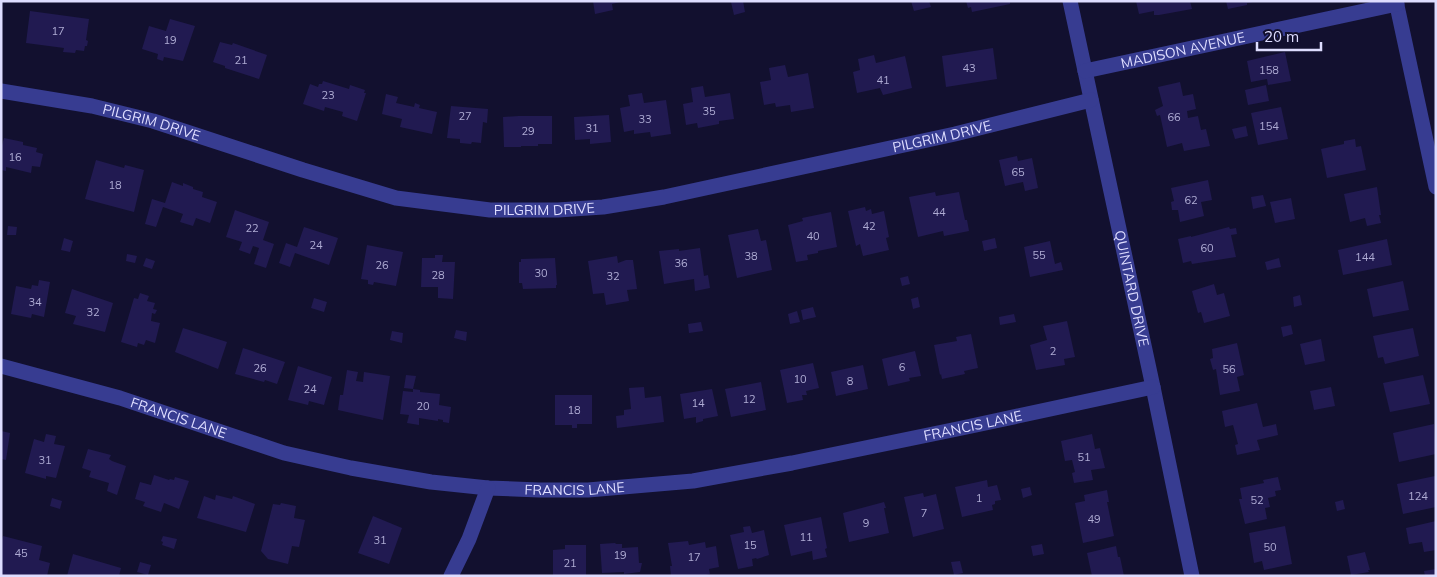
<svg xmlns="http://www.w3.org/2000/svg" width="1437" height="577" viewBox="0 0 1437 577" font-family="Mulish,sans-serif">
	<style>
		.building { fill: #211a51 }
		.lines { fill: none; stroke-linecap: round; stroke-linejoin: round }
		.street { stroke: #373c91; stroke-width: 15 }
		.labels { text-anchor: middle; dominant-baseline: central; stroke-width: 4.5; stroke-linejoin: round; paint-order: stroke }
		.number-label { font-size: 11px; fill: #afacd4 }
		.street-label { font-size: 14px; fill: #deddff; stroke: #12102f }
	</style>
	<rect width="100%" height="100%" fill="#12102f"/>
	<g class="building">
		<path d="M593 1H620V2L612 4 613 10 595 14Z"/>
		<path d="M743 1 745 12 734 15 731 2Z"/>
		<path d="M911 1H929L931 7 914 11Z"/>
		<path d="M966 1H1010V4L972 12 971 7 968 8Z"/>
		<path d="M1136 1H1190L1192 9 1159 15H1154V11L1139 14Z"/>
		<path d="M1226 1H1253V2L1247 3V5L1228 9Z"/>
		<path d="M30 11 89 19 86 40 88 41 87 46H85L84 51 76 50 75 53 63 52 64 48 26 43Z"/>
		<path d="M170 19 195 26 183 61 164 57 163 61 157 59 158 54 142 49 149 26 166 31Z"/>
		<path d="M220 42 232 45 233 43 267 55 259 79 225 68V66L213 62Z"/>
		<path d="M993 48 997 79 946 87 942 56Z"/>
		<path d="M1285 52 1291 81 1268 85 1267 79 1251 82 1247 61Z"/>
		<path d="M874 55 876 63 905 56 912 88 883 95 880 88 857 93 853 72 860 70 858 59Z"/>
		<path d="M785 65 788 77 808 73 814 108 791 112 790 105 776 107 775 103 764 105 760 82 771 80 769 68Z"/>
		<path d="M323 81 349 89 350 85 365 90 364 93H366L357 121 342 116 343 112 325 107 324 111 303 104 310 84 318 87 319 84H322Z"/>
		<path d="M1180 82 1183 96 1193 94 1196 109 1187 111 1188 118 1198 116 1201 130 1206 129 1210 146 1184 151 1182 143 1167 147 1160 115 1157 116 1155 110 1163 106 1158 87Z"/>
		<path d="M1266 85 1269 101 1248 105 1245 90Z"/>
		<path d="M703 86 705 97 730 93 734 119 719 121V124L698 128 697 123 686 125 683 104 693 102 691 88Z"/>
		<path d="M642 93 644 103 666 100 671 134 651 137 650 132 634 134V130L624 132 620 108 630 106 628 95Z"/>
		<path d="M386 94 398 97 396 103 414 107 415 103 420 105 419 108 437 112 432 134 400 127 402 119 382 114Z"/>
		<path d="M451 106 488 109 487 123 483 122 481 143 472 142 471 144 460 143V139L447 138Z"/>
		<path d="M1281 107 1288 139 1258 145 1251 113Z"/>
		<path d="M609 115 611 142 590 144V139L575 140 574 117Z"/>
		<path d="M519 116H552V144H538V146H521V147H504L503 117Z"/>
		<path d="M1246 126 1248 136 1235 139 1232 129Z"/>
		<path d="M4 138 23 142V145L37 148 36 152 43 154 40 167 32 166 31 173 6 167V171L1 170V149Z"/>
		<path d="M1355 139 1356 147 1361 146 1366 170 1327 178 1321 149 1344 144V141Z"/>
		<path d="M1017 156 1018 161 1032 158 1038 188 1025 191 1023 182 1005 186 999 160Z"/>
		<path d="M96 160 124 168 125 165 144 170 134 212 85 199Z"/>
		<path d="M1208 180 1212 200 1201 202 1204 216 1180 222 1178 210H1172L1171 202 1174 201 1171 188Z"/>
		<path d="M172 182 183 186V183L193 187V189L203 192 202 197 217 202 210 223 196 218 193 226 180 222 183 214 163 207 156 227 145 224 152 199 165 203Z"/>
		<path d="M1377 187 1381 215H1379L1381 223 1367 226 1365 218 1350 222 1344 194Z"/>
		<path d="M935 192 936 196 959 192 965 220H967L969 231 944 236 943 231 918 237 909 197Z"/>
		<path d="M1263 195 1266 206 1253 209 1251 197Z"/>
		<path d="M1291 198 1295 219 1275 223 1270 202Z"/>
		<path d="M865 207 866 211 871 209 872 214 884 211 889 237 886 238 889 250 863 256 860 244 856 246 848 211Z"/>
		<path d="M235 210 269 222 263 240 274 244 266 268 254 264 259 248 253 246 250 254 239 250 242 242 226 237Z"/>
		<path d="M831 212 837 247 818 251V253L807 255 808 260 796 262 788 225 803 221 802 218Z"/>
		<path d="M8 226 17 227 16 235H7Z"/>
		<path d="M304 227 338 238 329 265 295 253 290 267 279 263 286 243 297 247Z"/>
		<path d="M1229 227 1230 229 1236 228 1237 234 1231 235 1236 257 1192 264 1191 261 1183 263 1178 239 1191 236V237Z"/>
		<path d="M758 229 761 241 766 240 772 270 737 278 728 235Z"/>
		<path d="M64 238 73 241 70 252 61 250Z"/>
		<path d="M995 238 997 248 984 251 982 241Z"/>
		<path d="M1387 239 1392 265 1343 275 1338 250Z"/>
		<path d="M1050 241 1055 264 1061 262 1063 270 1030 277 1024 247Z"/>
		<path d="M367 245 403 252 396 286 374 282 373 285 368 284V280L361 279Z"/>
		<path d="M700 248 704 276 708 275 710 288 695 291 694 279 664 284 659 251 679 249V251Z"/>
		<path d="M127 254 137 256 135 263 126 261Z"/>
		<path d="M435 255H443L442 262H455L453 299 438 298V287H421L422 258H435Z"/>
		<path d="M617 256 618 263 626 260H633L637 289 627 290 629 301 606 305 604 293 593 294 588 261Z"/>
		<path d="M146 258 155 261 152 269 143 266Z"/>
		<path d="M555 258 557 285H556V288L523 289 522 283H519V262H521V259Z"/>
		<path d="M1279 258 1281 267 1267 270 1265 262Z"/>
		<path d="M908 276 910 284 902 286 900 278Z"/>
		<path d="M39 280 50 282 44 317 32 314 31 318 11 314 16 286 31 289 32 285 38 286Z"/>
		<path d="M1403 281 1409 310 1373 317 1367 289Z"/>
		<path d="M1214 284 1217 295 1224 293 1230 316 1204 323 1201 312 1198 313 1192 291Z"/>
		<path d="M72 289 113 303 105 332 73 324 76 316 65 313Z"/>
		<path d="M140 293 149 296 147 301 155 303 153 309 157 310 155 314 152 313 151 321 160 323 155 343 146 340 144 345 138 343 137 347 121 342 134 298 138 299Z"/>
		<path d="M1300 295 1302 305 1294 307 1293 297Z"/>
		<path d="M918 297 920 307 913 309 911 299Z"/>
		<path d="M314 298 327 302 324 312 311 308Z"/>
		<path d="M813 307 816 317 803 320 801 310Z"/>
		<path d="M797 311 800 322 790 324 788 314Z"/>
		<path d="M1014 314 1016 322 1000 325 999 317Z"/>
		<path d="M1067 321 1075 357 1064 359 1065 365 1036 370 1030 345 1047 340 1043 326Z"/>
		<path d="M701 322 703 331 689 333 688 324Z"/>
		<path d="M1291 325 1293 334 1283 337 1281 327Z"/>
		<path d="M183 328 227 342 218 369 175 352Z"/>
		<path d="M1413 328 1419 356 1385 364 1383 357 1378 358 1373 336Z"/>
		<path d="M456 330 467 332 466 341 454 338Z"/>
		<path d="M392 331 403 333 402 343 390 340Z"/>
		<path d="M971 334 978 368 964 371 965 374 942 379 941 374 940 375 934 345 957 341 956 337Z"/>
		<path d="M1321 339 1325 361 1305 365 1300 344Z"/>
		<path d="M1237 343 1244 375 1237 377 1240 391 1220 395 1216 369 1213 370 1210 359 1213 358 1212 349Z"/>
		<path d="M243 348 285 362 277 384 265 380 264 382 235 374Z"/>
		<path d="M915 351 921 376 909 378 910 381 888 386 882 359Z"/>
		<path d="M813 363 819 388 806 391 807 395H802L803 400 787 403 780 370Z"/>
		<path d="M863 365 868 389 836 396 831 372Z"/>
		<path d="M298 366 332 377 324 405 309 401 308 405 288 400Z"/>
		<path d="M347 370 358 372 356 381 363 382 364 372 390 376 383 420 338 410 340 395H343Z"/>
		<path d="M406 375 416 376 413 389 404 388Z"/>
		<path d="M1423 375 1430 404 1390 412 1383 383Z"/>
		<path d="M761 382 766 410 731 417 725 389Z"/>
		<path d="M644 387 645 398 661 396 664 422 617 428 616 416 624 415V410L631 409 629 388Z"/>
		<path d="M1331 387 1335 406 1314 410 1310 391Z"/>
		<path d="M413 389 420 390V392L440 394 439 405 451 407 449 423 443 422V420L438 419V421L419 418V425L407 423 409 415 400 414 403 391 413 392Z"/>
		<path d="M712 389 718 416 703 419V421L696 423V417L684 419 680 394Z"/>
		<path d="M555 395H592V424H577V428H572V425H555Z"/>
		<path d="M1257 403 1263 427 1276 424 1278 435 1257 440 1260 450 1237 455 1235 445 1238 444 1233 425 1225 427 1222 411Z"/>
		<path d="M1434 424 1436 454 1399 462 1393 433Z"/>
		<path d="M1 431 10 433 6 460 1 459Z"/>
		<path d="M46 434 56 436 54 444 65 446 56 478 46 476V479L25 473 34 439 44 442Z"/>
		<path d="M1092 434 1095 449 1100 448 1105 468 1091 470 1093 480 1074 483 1072 473 1075 472 1072 460 1065 461 1061 441Z"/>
		<path d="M88 449 111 455 109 459 112 461 126 466 117 495 107 491 109 483 89 477 91 471 82 468Z"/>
		<path d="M154 475 169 480 170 479 174 480 175 477 189 481 179 509 164 503 161 512 143 506 145 502 135 499 140 482 151 485Z"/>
		<path d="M1435 476 1436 507 1403 514 1397 484Z"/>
		<path d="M1278 477 1281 490 1275 491 1276 496 1268 498 1270 507 1265 508 1267 519 1245 524 1239 499H1242L1240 488 1264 483 1263 480Z"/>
		<path d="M987 480 988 487 997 485 1001 500 995 501V504L992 505 993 510 962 517 955 487Z"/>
		<path d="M1030 487 1032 495 1023 498 1021 489Z"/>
		<path d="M1107 490 1109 502H1107L1114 536 1083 543 1075 503 1085 501 1084 495Z"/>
		<path d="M923 493 924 497 936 494 944 529 913 537 904 497Z"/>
		<path d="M216 495 232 499 233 496 255 504 246 532 197 518 204 496 215 500Z"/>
		<path d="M52 498 62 501 60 509 50 506Z"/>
		<path d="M1343 500 1345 509 1337 511 1335 502Z"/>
		<path d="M884 502 886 508H884L889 533 849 542 843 513Z"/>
		<path d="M281 503 296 506 294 518 305 520 299 547 292 546 288 564 268 559 261 551 273 504 280 505Z"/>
		<path d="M373 516 402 528 389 564 358 553Z"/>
		<path d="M821 517 827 548 825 549 827 557 813 560 812 551 791 556 784 525Z"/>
		<path d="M1436 521V550L1424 552 1422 542 1409 544 1406 528Z"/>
		<path d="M750 526 752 533 764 530 769 555 757 559 756 558 752 559 753 566 738 569 730 535 744 532 743 527Z"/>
		<path d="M1285 526 1292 564 1264 570 1262 561 1254 563 1249 533Z"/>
		<path d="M3 536 42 546 39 560 50 563 47 576 1 575V543Z"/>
		<path d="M163 536 177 539 174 549 162 545 163 542 161 541Z"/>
		<path d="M688 541 689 545 705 542 706 548 716 546 719 567 709 569 710 574 703 576H671L670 566H672L668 543Z"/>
		<path d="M615 543 616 544H622V548L638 547 639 563H642L640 572 624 574V572L602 573 600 544Z"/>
		<path d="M1042 544 1044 554 1033 556 1031 546Z"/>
		<path d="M565 545H586V576H553V550L565 549Z"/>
		<path d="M1116 546 1118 557H1120L1124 576H1092L1087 553Z"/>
		<path d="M1365 552 1370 570H1368L1369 572 1351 575 1347 556Z"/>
		<path d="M73 554 121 568 119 576H67Z"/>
		<path d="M960 561 963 573 954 575 951 562Z"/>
		<path d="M140 562 151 565 148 575 137 572Z"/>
		<path d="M1436 569V576H1425L1424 571Z"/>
	</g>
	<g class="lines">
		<g class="street">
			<path id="s1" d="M1070 1 1153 387 1192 576"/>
			<path d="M1396 1 1436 187"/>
			<path id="s2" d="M1085 71 1397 4"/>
			<path id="s3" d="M1 91 92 106 153 121 303 170 396 198 490 210H558L603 207 664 197 955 134 1091 100"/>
			<path id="s4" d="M1 366 120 398 284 453 351 468 431 482 488 488 539 490H588L693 481 792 463 962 428 1153 387"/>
			<path d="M451 576 469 539 488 488"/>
		</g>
	</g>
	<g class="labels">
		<g class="number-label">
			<text x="58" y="31">17</text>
			<text x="170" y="40">19</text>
			<text x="241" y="60">21</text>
			<text x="969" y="68">43</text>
			<text x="1269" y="70">158</text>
			<text x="883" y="80">41</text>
			<text x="328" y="95">23</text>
			<text x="709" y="111">35</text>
			<text x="465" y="116">27</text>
			<text x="1174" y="117">66</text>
			<text x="645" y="119">33</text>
			<text x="1269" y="126">154</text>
			<text x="592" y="128">31</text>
			<text x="528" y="131">29</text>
			<text x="15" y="157">16</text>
			<text x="1018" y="172">65</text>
			<text x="115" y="185">18</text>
			<text x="1191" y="200">62</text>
			<text x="939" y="212">44</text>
			<text x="869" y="226">42</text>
			<text x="252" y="228">22</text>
			<text x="813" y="236">40</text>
			<text x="316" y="245">24</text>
			<text x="1207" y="248">60</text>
			<text x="1039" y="255">55</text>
			<text x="751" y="256">38</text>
			<text x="1365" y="257">144</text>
			<text x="681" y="263">36</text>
			<text x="382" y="265">26</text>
			<text x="541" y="273">30</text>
			<text x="438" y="275">28</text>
			<text x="613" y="276">32</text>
			<text x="35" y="302">34</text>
			<text x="93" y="312">32</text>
			<text x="1053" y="351">2</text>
			<text x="902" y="367">6</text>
			<text x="260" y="368">26</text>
			<text x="1229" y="369">56</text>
			<text x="800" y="379">10</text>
			<text x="850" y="381">8</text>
			<text x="310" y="389">24</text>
			<text x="749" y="399">12</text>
			<text x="698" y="403">14</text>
			<text x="423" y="406">20</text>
			<text x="574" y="410">18</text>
			<text x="1084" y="457">51</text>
			<text x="45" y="460">31</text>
			<text x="1418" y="496">124</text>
			<text x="979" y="498">1</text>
			<text x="1257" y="500">52</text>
			<text x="924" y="513">7</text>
			<text x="1094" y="519">49</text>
			<text x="866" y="523">9</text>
			<text x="806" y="537">11</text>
			<text x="380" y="540">31</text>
			<text x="750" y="545">15</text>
			<text x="1270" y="547">50</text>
			<text x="21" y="553">45</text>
			<text x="620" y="555">19</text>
			<text x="694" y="557">17</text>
			<text x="570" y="563">21</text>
		</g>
		<g class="street-label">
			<text stroke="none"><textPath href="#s2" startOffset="100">MADISON AVENUE</textPath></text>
			<text stroke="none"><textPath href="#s3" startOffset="154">PILGRIM DRIVE</textPath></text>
			<text stroke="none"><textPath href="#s3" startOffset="964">PILGRIM DRIVE</textPath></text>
			<text stroke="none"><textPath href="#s3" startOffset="559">PILGRIM DRIVE</textPath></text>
			<text stroke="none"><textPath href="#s1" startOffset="294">QUINTARD DRIVE</textPath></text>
			<text stroke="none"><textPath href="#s4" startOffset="185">FRANCIS LANE</textPath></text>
			<text stroke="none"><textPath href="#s4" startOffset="994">FRANCIS LANE</textPath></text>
			<text stroke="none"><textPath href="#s4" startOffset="590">FRANCIS LANE</textPath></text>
		</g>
	</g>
	<rect width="1437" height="577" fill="none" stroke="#deddff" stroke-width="5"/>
	<path d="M1257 42v8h64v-8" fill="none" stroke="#deddff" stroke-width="2.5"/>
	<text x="1264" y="42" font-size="15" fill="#deddff" stroke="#12102f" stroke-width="4" paint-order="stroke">20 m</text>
</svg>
